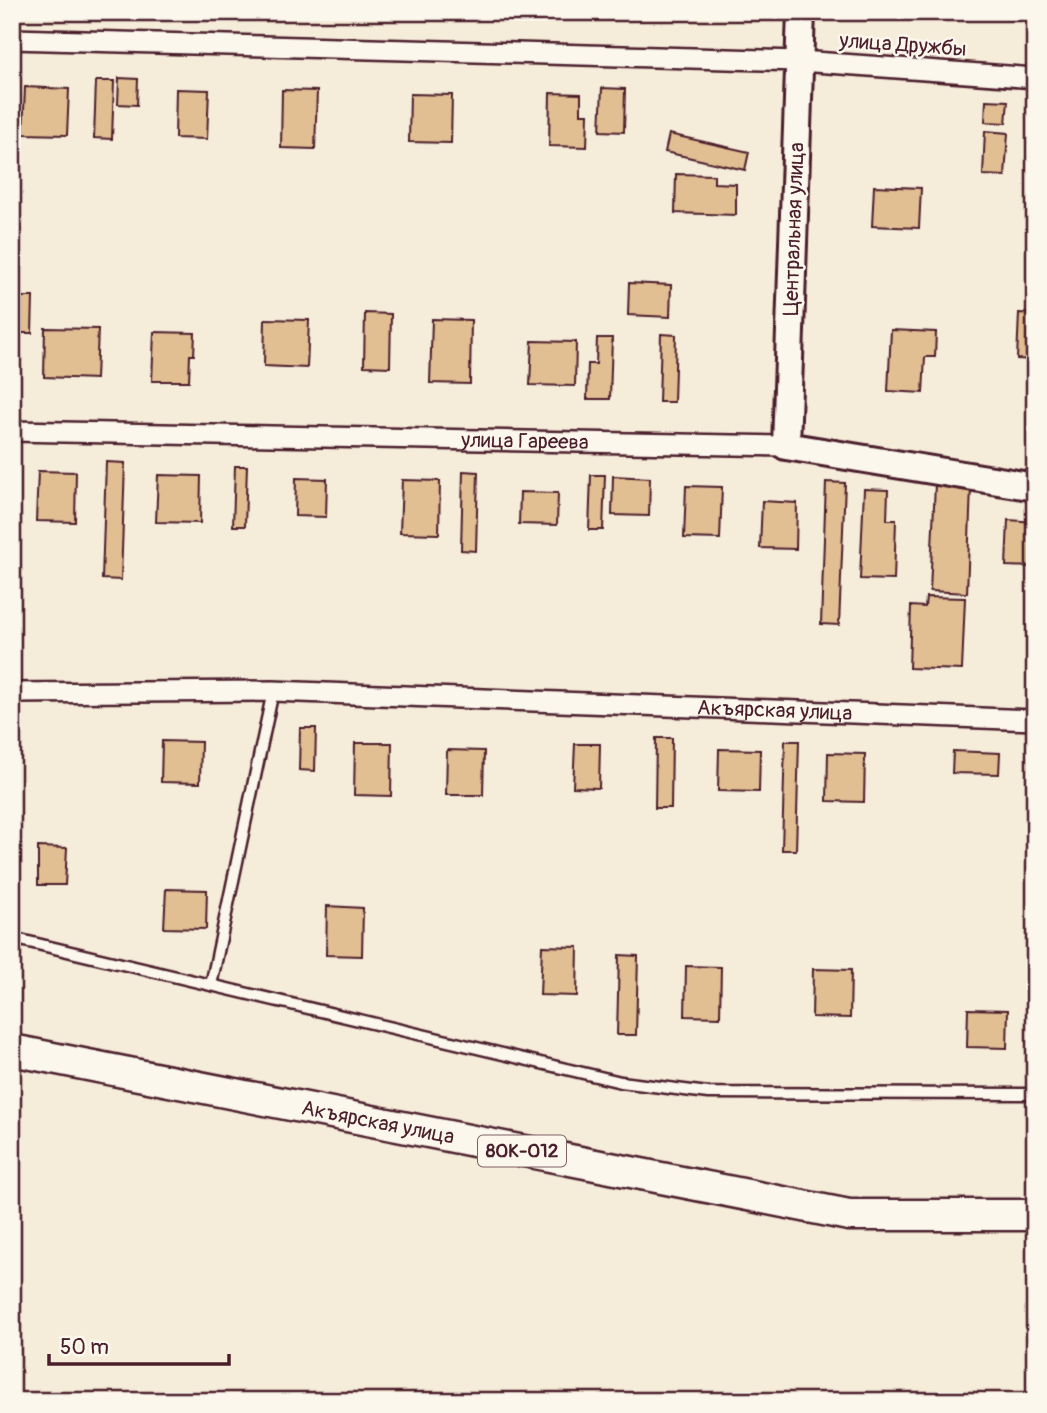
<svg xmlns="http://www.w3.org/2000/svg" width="1047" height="1413" viewBox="0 0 1047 1413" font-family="Pangolin,sans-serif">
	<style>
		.building { fill: #e2be93; stroke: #4a1f2b; stroke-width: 2 }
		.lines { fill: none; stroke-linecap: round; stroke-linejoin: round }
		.lane-casing { stroke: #4a1f2b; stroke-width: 15 }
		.street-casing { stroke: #4a1f2b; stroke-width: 24 }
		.secondary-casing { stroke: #4a1f2b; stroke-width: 32 }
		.primary-casing { stroke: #4a1f2b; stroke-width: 35 }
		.lane { stroke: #fbf7ec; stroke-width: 10 }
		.street { stroke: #fbf7ec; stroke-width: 19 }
		.secondary { stroke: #fbf7ec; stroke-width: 26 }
		.primary { stroke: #fbf7ec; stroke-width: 30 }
		.labels { text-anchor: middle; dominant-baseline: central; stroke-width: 5; stroke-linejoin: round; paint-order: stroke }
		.shield { fill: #fbf7ec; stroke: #7f6065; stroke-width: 2 }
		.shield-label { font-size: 19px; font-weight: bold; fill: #4a1f2b }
		.street-label { font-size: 21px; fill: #4a1f2b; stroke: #fbf7ec }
	</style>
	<rect width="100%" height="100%" fill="#f6ecda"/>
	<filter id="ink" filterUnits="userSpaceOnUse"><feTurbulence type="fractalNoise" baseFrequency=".0143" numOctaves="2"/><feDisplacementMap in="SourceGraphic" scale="14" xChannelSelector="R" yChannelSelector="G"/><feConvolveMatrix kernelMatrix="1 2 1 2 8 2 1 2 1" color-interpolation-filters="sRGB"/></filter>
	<g filter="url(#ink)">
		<g class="building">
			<path d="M872 12H923V15Z"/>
			<path d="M999 12H1035V20L998 18Z"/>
			<path d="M119 78 138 79 137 105 118 104Z"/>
			<path d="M96 81H114L112 139 94 138Z"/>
			<path d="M25 87 69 89 67 135 23 134Z"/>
			<path d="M602 88 625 89 624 132 600 131Z"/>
			<path d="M176 89 209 90 207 139 175 138Z"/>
			<path d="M282 90 317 91 315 149 281 148Z"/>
			<path d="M550 93 581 94V114H588L587 147 549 146Z"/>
			<path d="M410 94 452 95 451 143 409 142Z"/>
			<path d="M986 100 1008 101 1006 123 985 122Z"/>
			<path d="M985 131 1008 133 1005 176 983 175Z"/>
			<path d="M669 134 749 152 745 170 665 152Z"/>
			<path d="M676 174 714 175V183L736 184V215L675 213Z"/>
			<path d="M874 186 921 188 919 228 872 226Z"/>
			<path d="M629 283 671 285 670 317 628 315Z"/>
			<path d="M12 297H33L32 333H12Z"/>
			<path d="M365 313 391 314 390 367 364 366Z"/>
			<path d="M1019 313 1035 314V360L1017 359Z"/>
			<path d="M265 319 309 320 307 368 264 366Z"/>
			<path d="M432 319 471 320 470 384 430 383Z"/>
			<path d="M45 328 98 329 96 379 44 377Z"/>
			<path d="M891 330 936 332 935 357H925L923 393 888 391Z"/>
			<path d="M154 332 195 333 194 355H190L189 381H152Z"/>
			<path d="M661 334 676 335 674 402H659Z"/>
			<path d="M597 338H612L610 399H587L588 364H596Z"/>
			<path d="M532 341 576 342 575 386 530 385Z"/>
			<path d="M106 462 125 463 121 580 102 579Z"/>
			<path d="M235 466H247L245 526H233Z"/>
			<path d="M38 471 76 472 75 522 36 521Z"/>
			<path d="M463 471 478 472 476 551 461 550Z"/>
			<path d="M158 475 201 476 200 523 156 522Z"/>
			<path d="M591 475H605L603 530H589Z"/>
			<path d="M613 476 650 478 649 516 612 515Z"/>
			<path d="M296 478 327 479 326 517 295 516Z"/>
			<path d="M402 480 440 481 439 534 400 533Z"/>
			<path d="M826 482 845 483 839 625 821 624Z"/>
			<path d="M935 484 971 486 967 593 930 591Z"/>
			<path d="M686 486 722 487 720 539 684 538Z"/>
			<path d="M864 489 888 490 887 520H896L894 580 860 579Z"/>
			<path d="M520 492 558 493 557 525 519 524Z"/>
			<path d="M762 501 797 503 796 549 760 548Z"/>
			<path d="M1008 520 1035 522V567L1006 566Z"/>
			<path d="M926 597 965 598 962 670 909 668 911 606 925 607Z"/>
			<path d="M300 728H316L315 771 299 770Z"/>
			<path d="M656 738H672L671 808H655Z"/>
			<path d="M162 741 201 742 200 783 161 782Z"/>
			<path d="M785 741H799L796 850H782Z"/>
			<path d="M355 743H392L391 796 354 795Z"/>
			<path d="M575 744H600L599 788 573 787Z"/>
			<path d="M1033 748 1035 749V795H1032Z"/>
			<path d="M719 749 760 750 759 792 718 791Z"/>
			<path d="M447 750 484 751 483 795H446Z"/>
			<path d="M953 751 1000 753 999 774 952 773Z"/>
			<path d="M828 753 865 754 864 802 827 801Z"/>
			<path d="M38 847 67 848 65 885H38Z"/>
			<path d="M166 889 207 890 206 929 164 928Z"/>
			<path d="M327 906 363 908 362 956 326 955Z"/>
			<path d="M542 946 578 947 577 996 540 995Z"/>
			<path d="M619 955 638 956 636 1035H617Z"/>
			<path d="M686 966 721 967 720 1017 685 1016Z"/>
			<path d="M813 969 851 970 850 1018 812 1017Z"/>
			<path d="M968 1009 1008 1010 1007 1048 967 1047Z"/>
		</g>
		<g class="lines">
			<defs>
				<g id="lane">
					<path d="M12 938 621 1082 708 1093 1035 1094"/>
					<path d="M211 985 273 691"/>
				</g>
				<g id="street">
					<path d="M12 39 800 61 1035 78"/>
					<path id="s1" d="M12 431 786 446"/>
					<path id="s2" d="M12 693 273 691 1035 720"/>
				</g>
				<path id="secondary" d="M801 12 786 446 1035 487"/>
				<g id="primary">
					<path id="s3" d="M12 1050 849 1215H1035"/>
				</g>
			</defs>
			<use href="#lane" class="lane-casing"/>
			<use href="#street" class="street-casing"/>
			<use href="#secondary" class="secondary-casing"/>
			<use href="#primary" class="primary-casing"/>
			<use href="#lane" class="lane"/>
			<use href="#street" class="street"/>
			<use href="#secondary" class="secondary"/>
			<use href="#primary" class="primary"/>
		</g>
	</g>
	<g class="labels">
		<rect class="shield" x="478" y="1135.5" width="88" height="31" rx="5"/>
		<g class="shield-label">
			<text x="522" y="1151">80К-012</text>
		</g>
		<g class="street-label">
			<text transform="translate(903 45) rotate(4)">улица Дружбы</text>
			<text transform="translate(794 229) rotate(-88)">Центральная улица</text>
			<text stroke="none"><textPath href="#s1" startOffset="513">улица Гареева</textPath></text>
			<text stroke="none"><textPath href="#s2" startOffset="763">Акъярская улица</textPath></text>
			<text stroke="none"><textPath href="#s3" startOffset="373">Акъярская улица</textPath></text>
		</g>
	</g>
	<rect width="1047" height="1413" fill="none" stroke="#fbf7ec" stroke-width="42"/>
	<rect x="21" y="21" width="1005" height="1371" fill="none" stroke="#4a1f2b" stroke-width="2.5" filter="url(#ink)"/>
	<path d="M49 1354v10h180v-10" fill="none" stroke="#4a1f2b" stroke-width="3.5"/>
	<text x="60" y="1354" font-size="21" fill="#4a1f2b" stroke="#fbf7ec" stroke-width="5" paint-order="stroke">50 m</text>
</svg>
